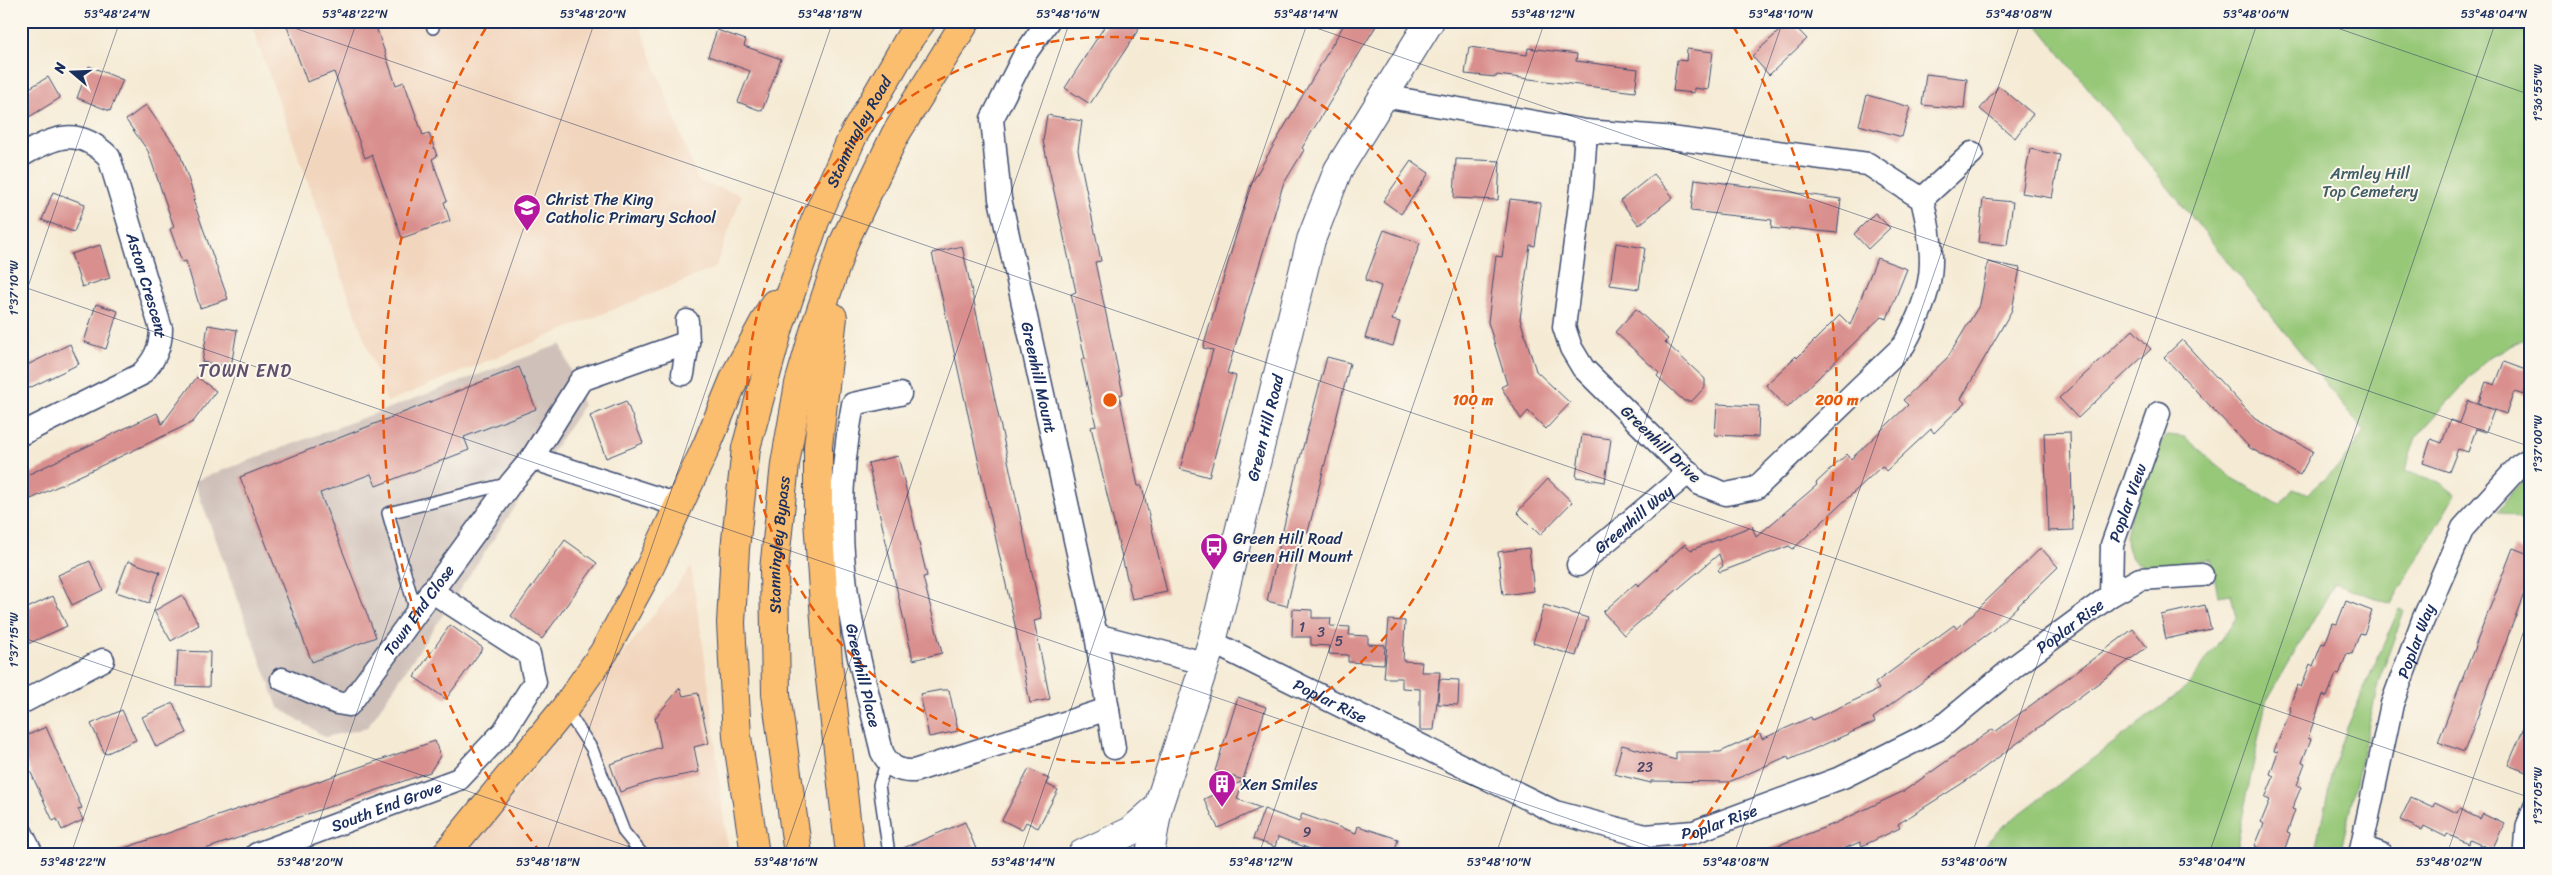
<svg xmlns="http://www.w3.org/2000/svg" width="2552" height="875" viewBox="0 0 2552 875" font-family="Sriracha,sans-serif">
	<style>
		.built { fill: #f2d5bd }
		.industrial { fill: #cfc1ba }
		.green { fill: #97c878; stroke: #597c6b }
		.building { fill: #d98f8d }
		.lines { fill: none; stroke-linecap: round; stroke-linejoin: round }
		.service-casing { stroke: #3c4b70; stroke-width: 14 }
		.minor-casing { stroke: #3c4b70; stroke-width: 25 }
		.tertiary-casing { stroke: #3c4b70; stroke-width: 30 }
		.primary-casing { stroke: #3c4b70; stroke-width: 30 }
		.service { stroke: #fff; stroke-width: 11 }
		.minor { stroke: #fff; stroke-width: 22 }
		.tertiary { stroke: #fff; stroke-width: 28 }
		.primary { stroke: #fbbd6e; stroke-width: 28 }
		.ticks { fill: none; stroke: #1b2f5e; stroke-width: 1; stroke-opacity: 0.45 }
		.ring { fill: none; stroke: #e8590c; stroke-width: 2.5; stroke-dasharray: 9 6 }
		.labels { text-anchor: middle; dominant-baseline: central; stroke-width: 4; stroke-linejoin: round; paint-order: stroke }
		.number-label { font-size: 14px; fill: #4a476a }
		.street-label { font-size: 16px; fill: #1b2f5e; stroke: #fbf7ec }
		.park-label { font-size: 16px; fill: #405d66; stroke: #fbf7ec }
		.poi-label { font-size: 16px; fill: #1b2f5e; stroke: #fbf7ec; text-anchor: start }
		.neighbourhood-label { font-size: 18px; letter-spacing: 1px; fill: #5e516e; stroke: #fbf7ec }
		.centre { fill: #e8590c; stroke: #fbf7ec; stroke-width: 2.5 }
		.ring-label { font-size: 15px; text-anchor: middle; font-weight: bold; fill: #e8590c; stroke: #fbf7ec; stroke-width: 4; stroke-linejoin: round; paint-order: stroke }
		.neatline { fill: none; stroke: #1b2f5e; stroke-width: 2 }
		.ticks-label { font-size: 12px; text-anchor: middle; fill: #1b2f5e }
	</style>
	<rect width="100%" height="100%" fill="#fbf7ec"/>
	<filter id="ink" filterUnits="userSpaceOnUse"><feTurbulence type="fractalNoise" baseFrequency=".02" numOctaves="2"/><feDisplacementMap in="SourceGraphic" scale="10" xChannelSelector="R" yChannelSelector="G"/><feConvolveMatrix kernelMatrix="1 2 1 2 8 2 1 2 1" color-interpolation-filters="sRGB"/></filter>
	<filter id="wash" filterUnits="userSpaceOnUse"><feTurbulence type="fractalNoise" baseFrequency=".0096" numOctaves="4" result="noise"/><feDisplacementMap in="SourceGraphic" scale="20" xChannelSelector="R" yChannelSelector="G"/><feGaussianBlur stdDeviation="1.12" result="paint"/><feColorMatrix in="noise" values="0 0 0 0 0 0 0 0 0 0 0 0 0 0 0 0 0 1.4 0 .05"/><feComposite in="paint" operator="in"/></filter>
	<g filter="url(#wash)">
		<rect width="100%" height="100%" fill="#f5ebd5"/>
		<g class="built">
			<path d="M250 21H638L698 181 742 195 715 268 387 402Z"/>
			<path d="M691 567 709 686 728 854H466Z"/>
		</g>
		<path class="industrial" d="M561 344 583 406 367 728 325 737 278 707 194 481Z"/>
		<g class="green">
			<path d="M2034 21H2531V335L2488 358 2416 437 2405 471 2439 482 2455 494 2391 604 2335 583 2266 702 2235 854H1976L2001 828 2186 688 2236 618 2231 594 2218 596 2211 559 2151 567 2135 562C2129 555 2126 547 2126 537 2128 515 2152 465 2161 442L2167 435 2185 437 2231 477 2280 505 2293 489 2307 494 2341 464 2364 431Z"/>
			<path d="M2531 472V524L2498 511 2511 493Z"/>
			<path d="M2399 609 2404 611 2379 680 2340 854H2314L2335 763 2346 730Z"/>
		</g>
		<g id="blocks">
			<g class="building">
				<path d="M285 21H374L396 85 404 82 423 135 429 133 437 156 432 159 447 201 444 202 450 221 402 238 372 155 365 158 334 72 307 82Z"/>
				<path d="M1108 21H1144L1090 104 1065 88Z"/>
				<path d="M1346 21H1379L1302 148 1304 150 1283 185 1227 373 1236 376 1209 477 1180 469 1213 350 1203 348 1251 184Z"/>
				<path d="M1790 21 1807 39 1769 75 1752 56Z"/>
				<path d="M717 30 746 40 744 46 781 59 762 111 738 102 750 71 708 56Z"/>
				<path d="M1469 47 1527 55 1528 48 1577 54 1576 61 1638 69 1635 92 1497 75 1496 77 1465 74Z"/>
				<path d="M1687 49 1713 52 1708 90 1694 88V93L1673 91 1677 60 1686 61Z"/>
				<path d="M89 66 123 80 110 111 77 98Z"/>
				<path d="M1926 74 1967 79 1964 109 1922 105Z"/>
				<path d="M48 77 60 98 21 122V93Z"/>
				<path d="M1999 86 2033 114 2015 138 1980 109Z"/>
				<path d="M1867 95 1910 107 1902 137 1859 125Z"/>
				<path d="M146 105 179 151 195 199 193 200 228 299 200 308 186 261 182 262 170 229 174 227 148 151 126 120Z"/>
				<path d="M1047 115 1082 121 1078 150 1101 261 1095 262 1123 394 1119 395 1138 486H1142L1167 592 1132 599 1091 427 1096 426 1081 359H1085L1071 294 1076 292 1043 141Z"/>
				<path d="M2030 149 2060 155 2052 198 2022 193Z"/>
				<path d="M1456 159 1500 161 1498 200 1454 198Z"/>
				<path d="M1411 161 1429 173 1401 214 1383 201Z"/>
				<path d="M1654 174 1673 197 1639 225 1620 201Z"/>
				<path d="M1695 179 1841 199 1837 233 1790 228 1789 230 1771 228 1772 220 1691 211Z"/>
				<path d="M53 192 85 204 74 232 42 220Z"/>
				<path d="M1510 199 1541 203 1535 246 1530 245 1520 319 1536 371 1570 403 1546 429 1528 411 1521 419 1501 387 1507 384 1488 322 1496 256 1502 257Z"/>
				<path d="M1983 199 2013 202 2007 245 1978 242Z"/>
				<path d="M1875 213 1890 228 1868 249 1854 234Z"/>
				<path d="M1384 230 1420 243 1392 320 1400 322 1393 346 1365 338 1381 286 1365 280Z"/>
				<path d="M1616 243 1645 248 1639 289 1610 285Z"/>
				<path d="M100 245 110 278 82 287 71 254Z"/>
				<path d="M962 246 1042 619 1034 621 1050 699 1030 703 1015 625 932 253Z"/>
				<path d="M1877 258 1907 269 1887 319 1881 317 1787 408 1766 385 1796 356 1797 358 1840 315 1850 325Z"/>
				<path d="M1988 262 2020 268 2012 310 1961 399 1965 403 1934 433 1931 429 1886 471 1882 466 1793 549 1789 546 1720 572 1718 570 1723 566 1719 554 1624 635 1603 612 1636 583 1638 586 1685 544 1691 550 1752 526 1756 537 1817 485 1816 483 1847 454 1851 459 1908 405 1903 400 1948 357 1980 304Z"/>
				<path d="M96 304 118 311 106 349 84 342Z"/>
				<path d="M1636 309 1668 339 1665 342 1705 379V387L1692 401H1684L1657 376 1659 373 1615 332Z"/>
				<path d="M208 325 237 330 231 367 202 362Z"/>
				<path d="M2133 330 2151 349 2078 418 2059 398Z"/>
				<path d="M2182 340 2255 419 2313 451 2300 475 2250 448 2164 357Z"/>
				<path d="M70 344 79 364 21 392V368Z"/>
				<path d="M1327 357 1350 363 1308 532 1305 531 1287 606 1267 601 1295 477Z"/>
				<path d="M2504 362 2531 372 2524 395 2514 392 2506 414 2478 404 2486 382 2495 385Z"/>
				<path d="M519 367 536 409 464 437 469 450 376 486 371 474 320 493 376 637 312 662 240 477Z"/>
				<path d="M197 377 216 391 193 422 31 499 21 478 157 413 162 424Z"/>
				<path d="M626 401 643 443 606 458 590 416Z"/>
				<path d="M2468 401 2494 410 2486 432 2476 429 2468 452 2458 449 2449 472 2423 463 2431 439 2442 443 2450 420 2460 423Z"/>
				<path d="M1717 404 1759 406 1758 437 1715 435Z"/>
				<path d="M2070 432 2073 530 2048 531 2044 433Z"/>
				<path d="M1582 435 1611 439 1605 482 1576 477Z"/>
				<path d="M898 456 927 576 923 577 942 653 913 660 868 463Z"/>
				<path d="M1548 479 1572 502 1540 535 1517 512Z"/>
				<path d="M565 540 597 563 542 639 511 616Z"/>
				<path d="M1529 548 1534 591 1503 595 1498 552Z"/>
				<path d="M2041 548 2058 567 1992 631 1873 718 1875 722 1789 760 1788 756 1729 782 1651 781V783L1614 774 1622 745 1676 760V752H1720L1760 734 1762 739 1811 717 1812 720 1879 689 1875 683 1954 625 1957 629Z"/>
				<path d="M2513 548 2531 555V575L2464 752 2438 742Z"/>
				<path d="M90 561 103 590 72 605 58 575Z"/>
				<path d="M128 561 160 572 149 603 116 592Z"/>
				<path d="M182 595 199 625 171 641 154 611Z"/>
				<path d="M53 596 67 626 21 647V611Z"/>
				<path d="M2346 601 2372 611 2364 634 2360 633 2352 654 2347 653 2339 675 2336 674 2327 697 2323 695 2308 738 2311 739 2302 762 2305 763 2297 785 2301 787 2292 809 2295 810 2287 833 2290 834 2283 854H2257L2259 848 2255 846 2264 824 2261 822 2270 800 2265 798 2274 776 2270 774 2278 752 2274 751 2291 710 2289 709 2297 685 2301 687 2310 664 2313 666 2322 643 2325 644 2333 623 2337 624Z"/>
				<path d="M1544 605 1588 618 1576 656 1533 643Z"/>
				<path d="M2205 605 2211 629 2166 639 2161 615Z"/>
				<path d="M1293 609 1312 610V618H1331L1330 626 1350 627 1349 635 1368 636V644L1385 645 1384 664 1348 662V655L1329 654 1330 646 1311 645V637H1292Z"/>
				<path d="M1389 620 1405 621 1403 661 1422 662 1421 672H1440L1434 730H1420V689L1402 688V678H1384Z"/>
				<path d="M450 625 483 648 446 699 414 677Z"/>
				<path d="M2133 629 2147 647 1969 779 1898 824 1900 828 1862 846 1860 842 1831 854H1756L1836 823 1904 791 1993 729 1995 732Z"/>
				<path d="M178 651 210 652 209 687 176 686Z"/>
				<path d="M1439 679 1459 680 1458 705 1438 704Z"/>
				<path d="M680 688 683 696 698 693 709 743 694 747 699 772 653 781 620 792 610 764 661 747 655 718Z"/>
				<path d="M941 690H949L958 731 929 737 920 694Z"/>
				<path d="M1238 697 1266 707 1243 780 1215 771Z"/>
				<path d="M173 703 187 733 156 747 142 717Z"/>
				<path d="M122 710 136 740 105 754 91 724Z"/>
				<path d="M2531 712V774L2508 765Z"/>
				<path d="M46 727 82 808 78 809 83 820 62 830 57 819 53 821 21 751V738Z"/>
				<path d="M435 741 440 756 430 772 191 854H116V851Z"/>
				<path d="M1029 769 1049 779 1046 784 1058 790 1038 828 1026 822 1022 830 1002 820Z"/>
				<path d="M1243 781 1237 799 1261 808 1218 828 1204 799Z"/>
				<path d="M2411 797 2433 807 2435 802 2457 813 2459 809 2480 819 2483 814 2504 824 2492 850 2470 840 2469 844 2447 834 2446 837 2424 826 2422 830 2400 820Z"/>
				<path d="M1264 809 1299 822 1302 814 1356 833 1358 826 1398 839 1394 854H1324L1278 837 1275 847 1253 839Z"/>
				<path d="M965 822 978 854H891L894 852Z"/>
			</g>
		</g>
	</g>
	<g filter="url(#ink)">
		<use href="#blocks" fill-opacity="0" stroke="#3c4b70" stroke-width="1"/>
		<g class="lines">
			<defs>
				<g id="service">
					<path d="M430 21 433 28"/>
					<path d="M416 612 388 513 510 483"/>
					<path d="M565 708 592 749 624 832 642 854"/>
					<path d="M887 761 879 785 888 847"/>
					<path d="M1645 836 1647 854"/>
					<path d="M2520 854 2522 825 2531 802"/>
				</g>
				<g id="minor">
					<path id="s1" d="M1048 21 1025 54 992 119 1000 199 1096 635 1114 748"/>
					<path d="M1383 96 1586 131 1663 137 1868 164 1922 199C1937 260 1935 289 1904 345L1756 488 1726 494 1700 484 1583 368 1571 348 1564 327 1582 188 1586 131"/>
					<path id="s2" d="M21 156C55 136 78 126 109 157L161 329C161 348 154 362 140 375L21 434"/>
					<path d="M1922 199 1972 153"/>
					<path d="M687 321 688 342"/>
					<path id="s3" d="M900 394 853 404C840 472 838 545 850 613 858 660 871 706 882 752 889 766 898 772 914 771L1108 709"/>
					<path d="M532 458 678 505"/>
					<path id="s4" d="M1578 565 1689 472"/>
					<path id="s5" d="M2111 595 2112 545 2159 413"/>
					<path d="M1096 635 1204 663"/>
					<path id="s6" d="M1212 642 1555 812 1645 836 1694 832 1843 777 1939 729 2014 667 2111 595 2140 579 2202 575"/>
					<path id="s7" d="M282 679 337 703 349 705 511 483 532 458 581 380 688 342 683 374"/>
					<path d="M21 703 103 660"/>
					<path d="M21 832 32 854"/>
					<path d="M2362 847 2381 854"/>
					<path id="s8" d="M257 854 459 779 504 731 535 682 529 654 431 591"/>
					<path id="s9" d="M2360 854 2392 704 2423 620 2463 528 2520 465 2531 458"/>
				</g>
				<g id="tertiary">
					<path d="M1082 854 1131 831 1158 807"/>
					<path id="s10" d="M1150 854 1158 807 1212 642 1311 240 1338 170 1430 21"/>
				</g>
				<g id="primary">
					<path d="M833 317 818 446V520L828 662 850 854"/>
					<path d="M446 854 565 708 604 652 649 569 707 445 737 372 774 304"/>
					<path id="s11" d="M755 854 737 737 731 623 735 549 746 448 779 328 815 221 853 136 909 39 922 21"/>
					<path id="s12" d="M798 854 776 694 774 570 785 464 799 384 816 325 844 242 895 135 966 21"/>
				</g>
			</defs>
			<use href="#service" class="service-casing"/>
			<use href="#minor" class="minor-casing"/>
			<use href="#tertiary" class="tertiary-casing"/>
			<use href="#primary" class="primary-casing"/>
			<use href="#service" class="service"/>
			<use href="#minor" class="minor"/>
			<use href="#tertiary" class="tertiary"/>
			<use href="#primary" class="primary"/>
		</g>
	</g>
	<path class="ticks" d="M274 21 2531 798M1296 21 2531 447M2317 21 2531 95M21 286 1671 854M21 307 120 21M21 637 650 854M71 854 357 21M308 854 595 21M546 854 833 21M784 854 1070 21M1021 854 1308 21M1259 854 1545 21M1496 854 1783 21M1734 854 2021 21M1972 854 2258 21M2209 854 2496 21M2447 854 2531 610"/>
	<g class="ring">
		<circle cx="1110" cy="400" r="363"/>
		<path d="M541 853A727 727 0 0 1 487 26M1733 26A727 727 0 0 1 1679 853"/>
	</g>
	<defs>
		<symbol id="school-pin" viewBox="-11 -11 22 30"><path d="M0 17L-7.5 6A9.5 9.5 0 1 1 7.5 6Z" fill="#b5179e" stroke="#fbf7ec"/><path d="M0-5L7-2L0 1L-7-2ZM-4 1L0 2.5L4 1V4Q0 6-4 4Z" fill="#fff"/></symbol>
		<symbol id="bus-pin" viewBox="-11 -11 22 30"><path d="M0 17L-7.5 6A9.5 9.5 0 1 1 7.5 6Z" fill="#b5179e" stroke="#fbf7ec"/><path d="M-5-6H5V4H4V6H2V4H-2V6H-4V4H-5ZM-3.5-4V0h7V-4ZM-3.5 1.2v1.5H-2V1.2ZM2 1.2v1.5H3.5V1.2Z" fill="#fff"/></symbol>
		<symbol id="building-pin" viewBox="-11 -11 22 30"><path d="M0 17L-7.5 6A9.5 9.5 0 1 1 7.5 6Z" fill="#b5179e" stroke="#fbf7ec"/><path d="M-4-6H4V6H1V3H-1V6H-4ZM-2.5-4.3h1.7v1.8h-1.7ZM.8-4.3h1.7v1.8H.8ZM-2.5-1h1.7V.8h-1.7ZM.8-1h1.7V.8H.8Z" fill="#fff"/></symbol>
	</defs>
	<g fill-rule="evenodd">
		<use href="#school-pin" x="511" y="192" width="32" height="43"/>
		<use href="#bus-pin" x="1198" y="531" width="32" height="43"/>
		<use href="#building-pin" x="1206" y="768" width="32" height="43"/>
	</g>
	<g class="labels">
		<g class="number-label">
			<text x="1302" y="627">1</text>
			<text x="1321" y="632">3</text>
			<text x="1339" y="641">5</text>
			<text x="1645" y="767">23</text>
			<text x="1307" y="832">9</text>
		</g>
		<g class="street-label">
			<text stroke="none"><textPath href="#s11" startOffset="745">Stanningley Road</textPath></text>
			<text stroke="none"><textPath href="#s2" startOffset="232">Aston Crescent</textPath></text>
			<text stroke="none"><textPath href="#s1" startOffset="376">Greenhill Mount</textPath></text>
			<text stroke="none"><textPath href="#s10" startOffset="442">Green Hill Road</textPath></text>
			<text transform="translate(1661 444) rotate(44)">Greenhill Drive</text>
			<text stroke="none"><textPath href="#s5" startOffset="95">Poplar View</textPath></text>
			<text stroke="none"><textPath href="#s4" startOffset="72">Greenhill Way</textPath></text>
			<text stroke="none"><textPath href="#s12" startOffset="311">Stanningley Bypass</textPath></text>
			<text stroke="none"><textPath href="#s7" startOffset="190">Town End Close</textPath></text>
			<text stroke="none"><textPath href="#s6" startOffset="958">Poplar Rise</textPath></text>
			<text stroke="none"><textPath href="#s9" startOffset="221">Poplar Way</textPath></text>
			<text stroke="none"><textPath href="#s3" startOffset="322">Greenhill Place</textPath></text>
			<text stroke="none"><textPath href="#s6" startOffset="132">Poplar Rise</textPath></text>
			<text stroke="none"><textPath href="#s8" startOffset="138">South End Grove</textPath></text>
			<text stroke="none"><textPath href="#s6" startOffset="552">Poplar Rise</textPath></text>
		</g>
		<g class="park-label">
			<text x="2370" y="173">Armley Hill<tspan x="2370" dy="18">Top Cemetery</tspan></text>
		</g>
		<g class="poi-label">
			<text x="546" y="199">Christ The King<tspan x="546" dy="18">Catholic Primary School</tspan></text>
			<text x="1233" y="538">Green Hill Road<tspan x="1233" dy="18">Green Hill Mount</tspan></text>
			<text x="1241" y="784">Xen Smiles</text>
		</g>
		<g class="neighbourhood-label">
			<text x="245" y="371">TOWN END</text>
		</g>
	</g>
	<circle cx="1110" cy="400" r="8" class="centre"/>
	<g class="ring-label">
		<text x="1473" y="405">100 m</text>
		<text x="1837" y="405">200 m</text>
	</g>
	<rect width="2552" height="875" fill="none" stroke="#fbf7ec" stroke-width="55"/>
	<g transform="translate(72 72) rotate(289)" stroke="#fbf7ec" stroke-width="4" paint-order="stroke">
	<path d="M0-4L9 19L0 12L-9 19Z" fill="#1b2f5e"/>
	<text y="-8" font-size="14" font-weight="bold" text-anchor="middle" fill="#1b2f5e">N</text>
	</g>
	<rect x="28" y="28" width="2496" height="820" class="neatline"/>
	<g class="ticks-label">
		<text x="117" y="18">53°48'24"N</text>
		<text x="355" y="18">53°48'22"N</text>
		<text x="593" y="18">53°48'20"N</text>
		<text x="830" y="18">53°48'18"N</text>
		<text x="1068" y="18">53°48'16"N</text>
		<text x="1306" y="18">53°48'14"N</text>
		<text x="1543" y="18">53°48'12"N</text>
		<text x="1781" y="18">53°48'10"N</text>
		<text x="2019" y="18">53°48'08"N</text>
		<text x="2256" y="18">53°48'06"N</text>
		<text x="2494" y="18">53°48'04"N</text>
		<text transform="translate(2538 93) rotate(-90)" y="4">1°36'55"W</text>
		<text transform="translate(14 288) rotate(-90)" y="4">1°37'10"W</text>
		<text transform="translate(2538 444) rotate(-90)" y="4">1°37'00"W</text>
		<text transform="translate(14 640) rotate(-90)" y="4">1°37'15"W</text>
		<text transform="translate(2538 796) rotate(-90)" y="4">1°37'05"W</text>
		<text x="73" y="866">53°48'22"N</text>
		<text x="310" y="866">53°48'20"N</text>
		<text x="548" y="866">53°48'18"N</text>
		<text x="786" y="866">53°48'16"N</text>
		<text x="1023" y="866">53°48'14"N</text>
		<text x="1261" y="866">53°48'12"N</text>
		<text x="1499" y="866">53°48'10"N</text>
		<text x="1736" y="866">53°48'08"N</text>
		<text x="1974" y="866">53°48'06"N</text>
		<text x="2212" y="866">53°48'04"N</text>
		<text x="2449" y="866">53°48'02"N</text>
	</g>
</svg>
